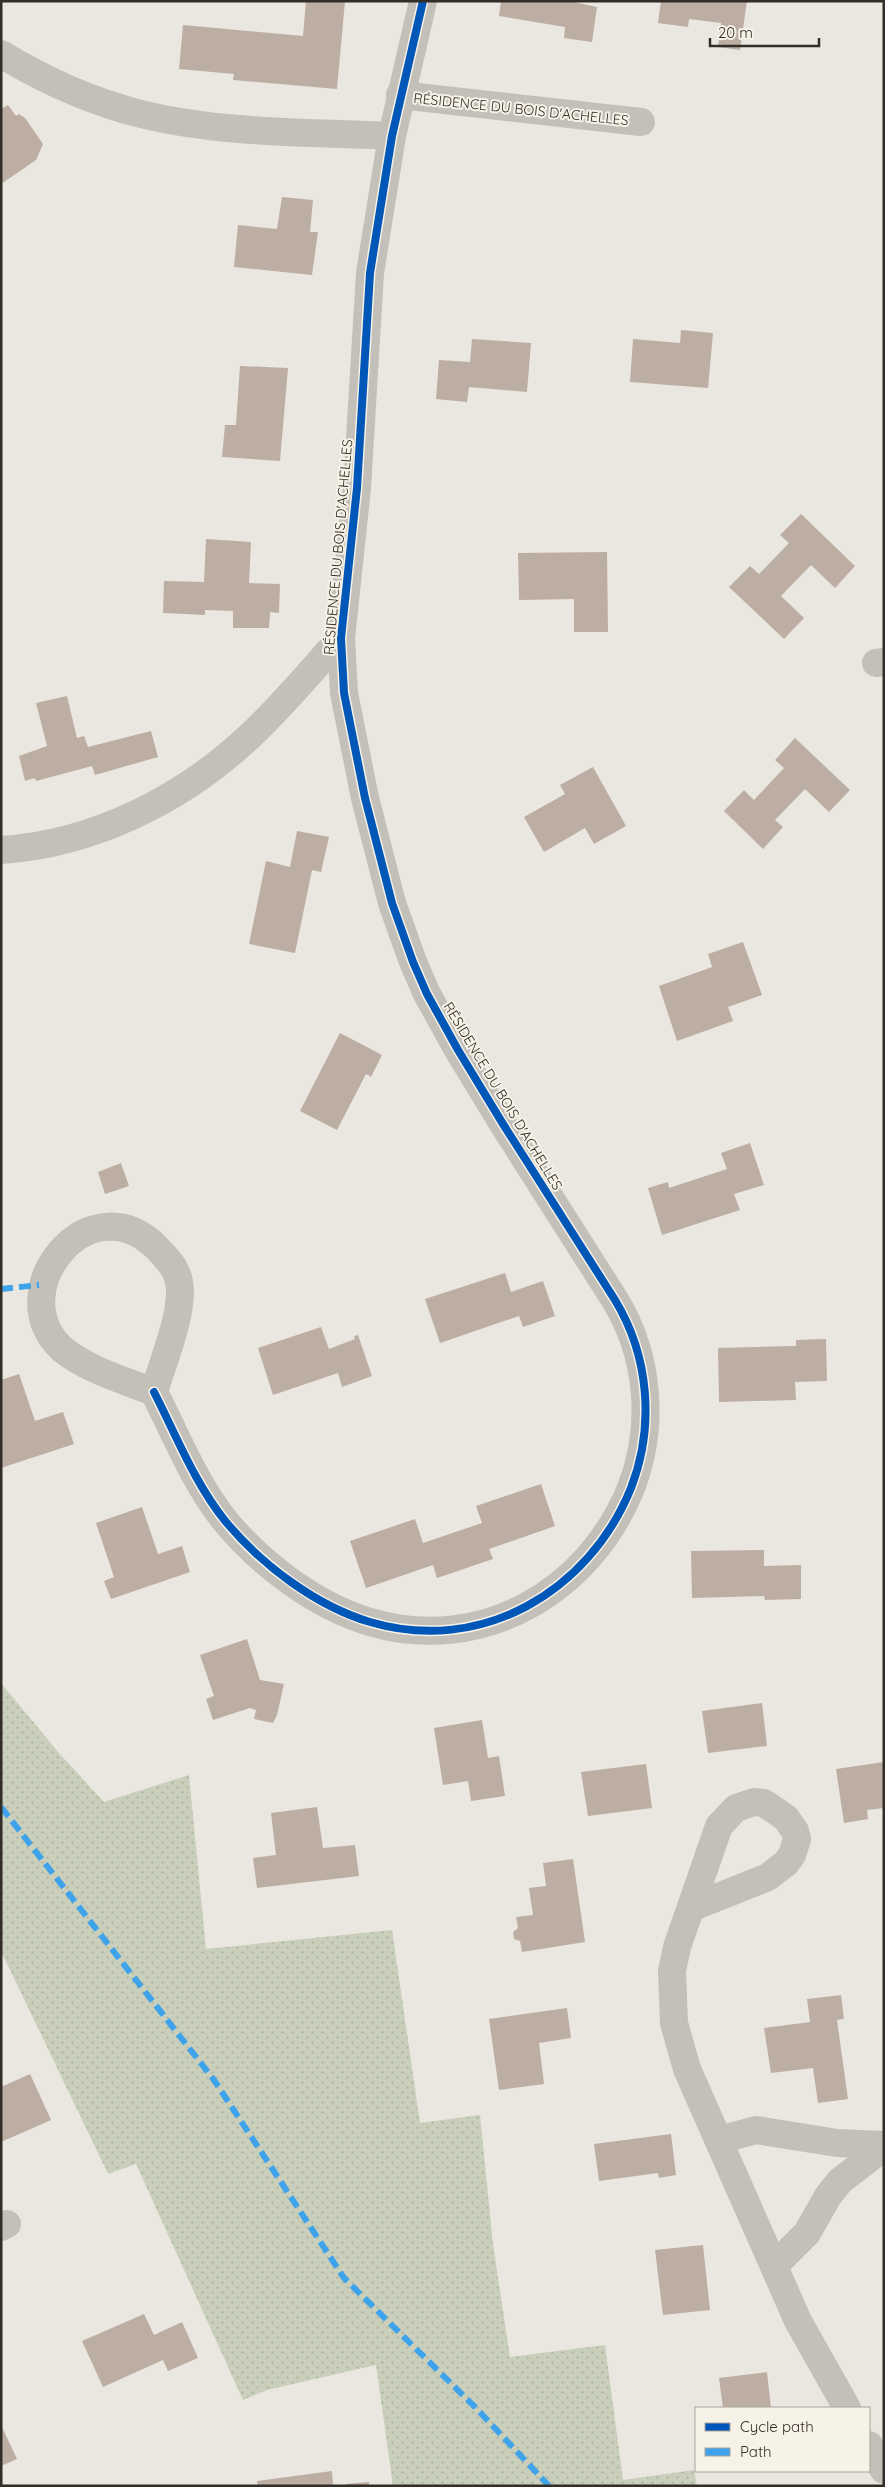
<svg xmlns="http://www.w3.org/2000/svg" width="885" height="2487" viewBox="0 0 885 2487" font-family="Quicksand,sans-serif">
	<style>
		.park { fill: url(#park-dots) }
		.building { fill: #bcaea3 }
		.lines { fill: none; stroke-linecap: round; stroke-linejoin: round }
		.street { stroke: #c3bfb9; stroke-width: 28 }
		.quiet { stroke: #3ea3eb; stroke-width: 6; stroke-dasharray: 12 6; stroke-linecap: butt }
		.cycleway-casing { stroke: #f7f2e7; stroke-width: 11 }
		.cycleway { stroke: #0057b8; stroke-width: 8 }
		.labels { text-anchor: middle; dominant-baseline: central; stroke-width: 4; stroke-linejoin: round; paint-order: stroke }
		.street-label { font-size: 14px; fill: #332d28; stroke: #f7f2e7 }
	</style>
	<defs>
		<pattern id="park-dots" width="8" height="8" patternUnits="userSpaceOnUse" patternTransform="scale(1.25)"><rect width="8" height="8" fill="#c9cfbb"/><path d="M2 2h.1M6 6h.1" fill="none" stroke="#adb2a1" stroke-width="1.8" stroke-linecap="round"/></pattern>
	</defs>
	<rect width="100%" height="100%" fill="#eae7e0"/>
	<path class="park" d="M1 1683 59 1753 104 1802 189 1775 206 1949 392 1930 420 2123 480 2115 493 2244 510 2357 605 2345 623 2480 694 2470 697 2486H393L376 2365 267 2390 243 2400 136 2164 108 2174 1 1951Z"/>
	<g class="building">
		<path d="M306 1H345L337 89 233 80 234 74 179 69 183 25 303 36Z"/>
		<path d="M501 1H569L597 7 592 42 564 38 565 27 499 16Z"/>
		<path d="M661 1H747L740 50 718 47 721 23 689 19 688 27 658 23Z"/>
		<path d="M8 105 16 116 19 114 25 118 43 144 36 160 1 184V109Z"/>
		<path d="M282 197 313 200 310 232H318L312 275 234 267 238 225 277 229Z"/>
		<path d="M681 330 713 333 708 388 630 382 633 339 680 343Z"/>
		<path d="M472 339 531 343 527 392 469 387 467 402 436 399 439 360 470 362Z"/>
		<path d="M240 366 288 368 280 461 222 457 225 425H236Z"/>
		<path d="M801 514 855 566 835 588 811 565 781 596 804 618 784 639 729 587 750 566 759 574 789 543 780 535Z"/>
		<path d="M206 539 251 542 249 583 280 584 279 613 270 612 269 628H233V611L205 610V615L163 613 164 581 204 582Z"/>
		<path d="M607 552 608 632H574V599L519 600 518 553Z"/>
		<path d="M67 696 77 738 84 736 88 747 151 731 158 757 95 775 92 766 36 781 35 778 25 781 19 756 47 746 36 703Z"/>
		<path d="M795 738 850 790 829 812 805 789 775 820 783 827 763 849 724 811 744 790 754 800 784 768 775 760Z"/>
		<path d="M593 767 626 826 594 844 585 828 544 852 524 817 565 794 560 785Z"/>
		<path d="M297 831 329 837 321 872 312 870 295 953 249 944 266 861 290 867Z"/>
		<path d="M743 942 762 995 728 1007 733 1021 677 1041 659 986 712 967 708 954Z"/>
		<path d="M340 1033 382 1055 371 1077 366 1074 337 1130 300 1111Z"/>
		<path d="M750 1143 764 1185 734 1194 740 1210 662 1235 648 1188 668 1182 669 1188 727 1169 721 1153Z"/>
		<path d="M121 1163 129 1186 105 1194 98 1172Z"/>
		<path d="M505 1273 511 1292 543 1281 555 1316 523 1327 519 1316 440 1343 425 1299Z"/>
		<path d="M321 1327 329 1349 355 1339 354 1336 358 1335 372 1376 342 1387 338 1373 273 1395 258 1348Z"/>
		<path d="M826 1339 827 1381 795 1382 796 1400 719 1402 718 1348 796 1346V1340Z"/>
		<path d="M19 1374 35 1421 63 1412 74 1444 1 1468V1380Z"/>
		<path d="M541 1484 555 1526 489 1549 493 1559 437 1578 433 1565 366 1588 350 1541 415 1519 423 1543 482 1523 476 1506Z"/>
		<path d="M142 1507 158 1554 182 1546 190 1572 111 1599 104 1581 114 1577 96 1523Z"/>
		<path d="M764 1550V1566L801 1565V1599L765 1600 764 1596 692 1598 691 1551Z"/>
		<path d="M247 1639 260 1680 284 1684 277 1715 273 1723 254 1719 256 1710 250 1708 213 1720 206 1699 214 1696 200 1655Z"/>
		<path d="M762 1703 767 1746 708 1753 702 1711Z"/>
		<path d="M482 1720 488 1758 499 1756 505 1796 471 1801 468 1781 443 1785 434 1728Z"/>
		<path d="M884 1762V1808L867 1810 868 1819 844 1823 836 1769Z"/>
		<path d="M646 1764 652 1808 588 1816 581 1772Z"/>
		<path d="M317 1807 323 1848 355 1845 359 1876 257 1888 253 1858 276 1855 271 1813Z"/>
		<path d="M573 1859 585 1942 522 1952 520 1941 514 1939 513 1932 518 1928 516 1917 533 1915 529 1888 546 1886 543 1863Z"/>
		<path d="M841 1995 844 2019 837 2020 848 2099 818 2103 813 2068 771 2073 764 2028 810 2022 807 1999Z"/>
		<path d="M567 2008 571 2038 539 2043 544 2084 499 2090 489 2019Z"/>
		<path d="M30 2074 51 2120 1 2142V2087Z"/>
		<path d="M671 2134 676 2175 659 2178 658 2173 599 2181 594 2144Z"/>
		<path d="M703 2245 710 2310 663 2315 655 2250Z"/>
		<path d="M144 2314 154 2335 182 2322 198 2358 168 2371 163 2360 103 2387 82 2341Z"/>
		<path d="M767 2372 771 2408H723L719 2378Z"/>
		<path d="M1 2425 17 2459 1 2466Z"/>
		<path d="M332 2471 333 2486H258L257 2481Z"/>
		<path d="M369 2482V2486H346V2484Z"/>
	</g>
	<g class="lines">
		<g class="street">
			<path d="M1 54C44 80 93 102 141 114 222 134 309 132 392 136"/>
			<path d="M400 95 641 122"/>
			<path d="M876 663 884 662"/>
			<path d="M1 850C94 844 183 799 250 736 282 706 311 671 341 638"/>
			<path d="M154 1392C162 1364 185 1310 179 1282 177 1268 166 1258 157 1248 90 1180 0 1291 62 1349 88 1370 123 1380 154 1392 176 1435 195 1484 226 1522 262 1565 316 1606 370 1622 481 1655 589 1592 631 1488 655 1426 649 1356 615 1300L503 1124 458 1050 427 994 413 962 392 903 365 798 344 693 341 638 357 488 370 273 392 136 423 1"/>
			<path d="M693 1907 768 1877 786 1863 792 1855 797 1839 795 1831 786 1818 764 1803 754 1802 736 1808 719 1826 677 1947 672 1971 674 2023 687 2069 798 2321 847 2408"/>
			<path d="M719 2140 756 2130 837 2143 884 2145"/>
			<path d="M1 2227 7 2224"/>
			<path d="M774 2266 807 2233 828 2196 840 2181 884 2147"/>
			<path d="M869 2445 884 2470"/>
		</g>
		<g class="quiet">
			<path d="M1 1289 39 1285"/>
			<path d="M1 1807 214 2080 344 2278 475 2407 549 2486"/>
		</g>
		<defs>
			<path id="cycleway" d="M154 1392C176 1435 195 1484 226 1522 262 1565 316 1606 370 1622 481 1655 589 1592 631 1488 655 1426 649 1356 615 1300L503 1124 458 1050 427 994 413 962 392 903 365 798 344 693 341 638 357 488 370 273 392 136 423 1"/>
		</defs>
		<use href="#cycleway" class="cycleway-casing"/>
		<use href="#cycleway" class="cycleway"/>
	</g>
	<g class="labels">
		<g class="street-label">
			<text transform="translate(521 109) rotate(6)">RÉSIDENCE DU BOIS D'ACHELLES</text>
			<text transform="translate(338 547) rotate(-85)">RÉSIDENCE DU BOIS D'ACHELLES</text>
			<text transform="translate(503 1096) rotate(59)">RÉSIDENCE DU BOIS D'ACHELLES</text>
		</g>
	</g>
	<rect width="885" height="2487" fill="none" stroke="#332d28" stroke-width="5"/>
	<rect x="695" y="2407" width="175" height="65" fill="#f7f2e7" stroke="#a9a39b"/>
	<rect x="705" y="2423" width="25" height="8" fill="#0057b8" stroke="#a9a39b"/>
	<text x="740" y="2432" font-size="15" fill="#332d28">Cycle path</text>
	<rect x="705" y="2448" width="25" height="8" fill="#3ea3eb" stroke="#a9a39b"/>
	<text x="740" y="2457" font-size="15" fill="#332d28">Path</text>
	<path d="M710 38v8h109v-8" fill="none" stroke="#332d28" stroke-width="2.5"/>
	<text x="718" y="38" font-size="15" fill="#332d28" stroke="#f7f2e7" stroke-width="4" paint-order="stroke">20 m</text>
</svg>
